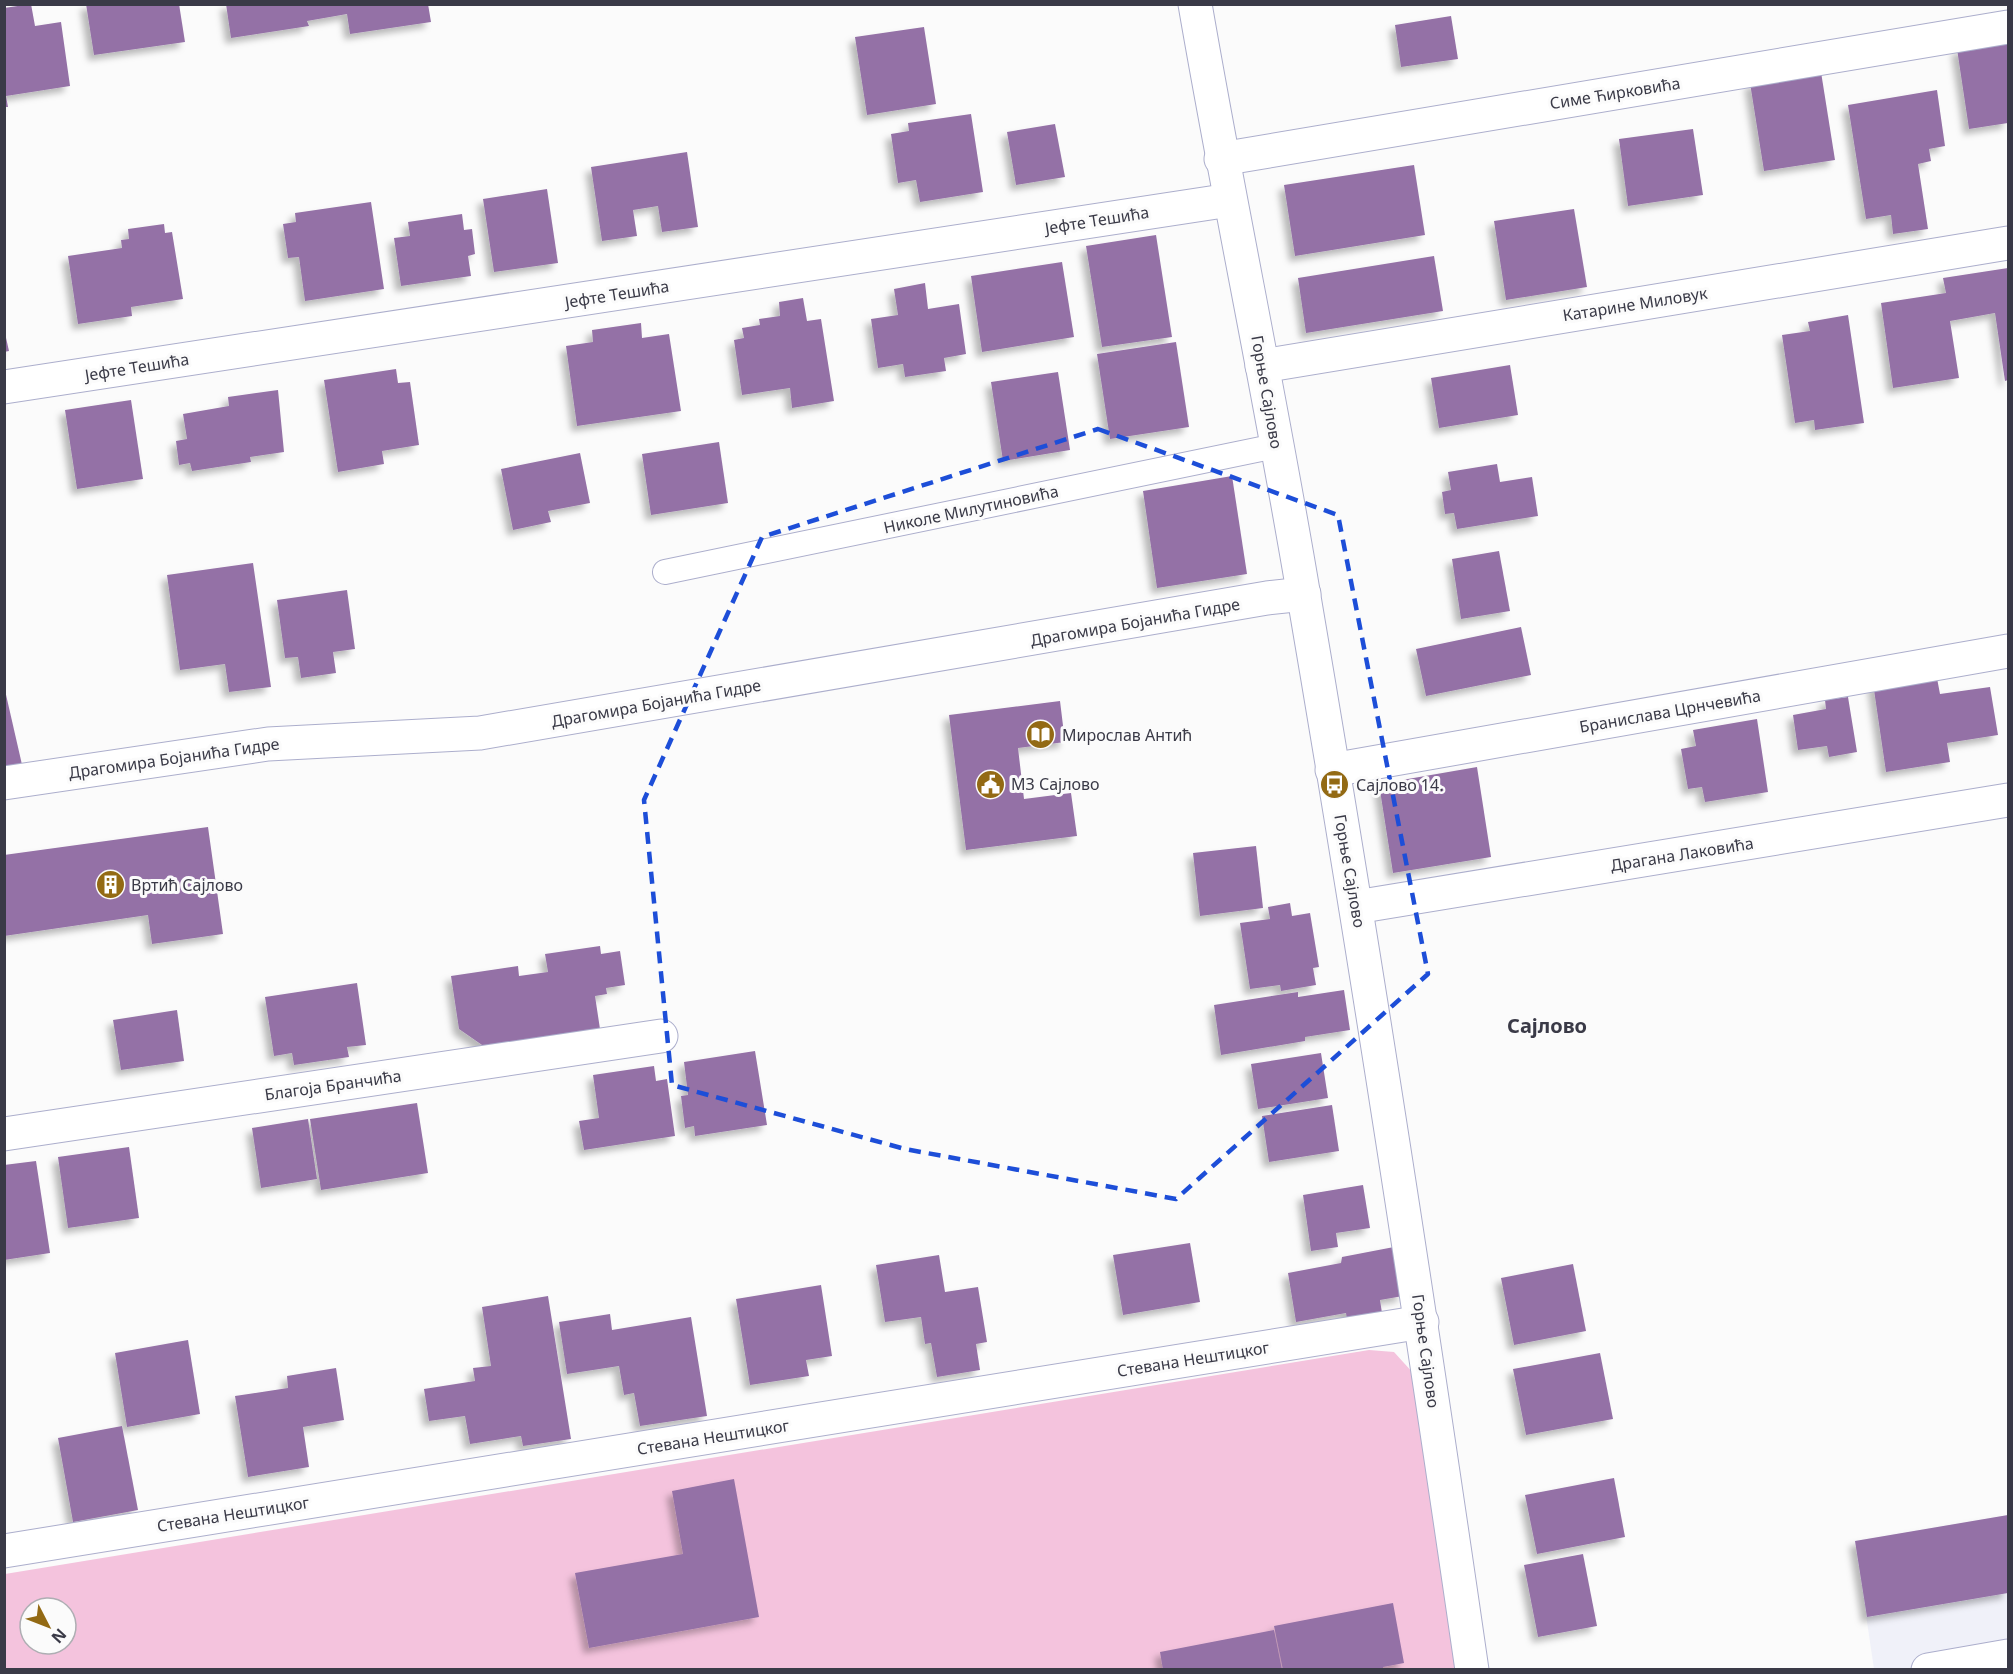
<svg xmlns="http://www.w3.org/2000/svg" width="2013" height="1674" viewBox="0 0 2013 1674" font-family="'Noto Sans',sans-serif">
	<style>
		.built { fill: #f0f1f9 }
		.green { fill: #f4c3dd; fill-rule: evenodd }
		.building { fill: #9471a6; filter: url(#shadow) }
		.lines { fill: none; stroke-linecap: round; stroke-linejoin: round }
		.service-casing { stroke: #acaecc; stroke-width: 26 }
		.minor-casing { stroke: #acaecc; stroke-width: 35 }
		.service { stroke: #fff; stroke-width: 24 }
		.minor { stroke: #fff; stroke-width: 33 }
		.marked { fill: none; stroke: #1d4ed8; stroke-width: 4.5; stroke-dasharray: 12 8; stroke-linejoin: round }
		.labels { text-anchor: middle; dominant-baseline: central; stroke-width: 6; stroke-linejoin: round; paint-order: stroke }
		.street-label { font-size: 16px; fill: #3a3a47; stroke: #fbfbfb }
		.poi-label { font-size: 16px; fill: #3a3a47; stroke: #fbfbfb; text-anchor: start }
		.quarter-label { font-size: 20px; font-weight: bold; fill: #3a3a47; stroke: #fbfbfb }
	</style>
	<defs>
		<filter id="shadow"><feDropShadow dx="-5.5" dy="5.5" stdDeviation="3" flood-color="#0004"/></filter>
	</defs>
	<rect width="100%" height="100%" fill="#fbfbfb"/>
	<path class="built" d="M2008 1515V1656L1928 1669H1874L1855 1541Z"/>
	<path class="green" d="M1369 1350 1394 1352 1414 1374 1456 1670H5V1574ZM30 1608H66V1644H30Z"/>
	<g class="building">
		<path d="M31 4 35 26 61 22 70 86 6 96 8 107H4V8Z"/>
		<path d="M86 4H179L185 42 94 55Z"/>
		<path d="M226 4H428L431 22 350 34 347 14 307 21 309 26 231 38Z"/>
		<path d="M1451 16 1458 59 1401 67 1395 25Z"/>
		<path d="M924 27 936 104 867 115 855 37Z"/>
		<path d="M2008 41V123L1969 129 1957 49Z"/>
		<path d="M1821 72 1835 160 1764 171 1750 83Z"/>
		<path d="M1937 90 1945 146 1929 149 1931 161 1918 164 1928 229 1893 234 1891 215 1866 219 1848 105Z"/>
		<path d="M971 114 983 192 920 202 916 180 898 183 891 134 909 131 908 123Z"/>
		<path d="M1055 124 1065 177 1016 185 1007 132Z"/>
		<path d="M1693 129 1703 195 1628 206 1619 139Z"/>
		<path d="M687 152 698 227 662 232 658 206 633 210 637 236 602 241 591 167Z"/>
		<path d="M1414 165 1425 235 1295 256 1284 185Z"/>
		<path d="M547 189 558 263 494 272 483 199Z"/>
		<path d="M371 202 384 289 305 301 299 257 288 258 283 224 296 222 295 213Z"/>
		<path d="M1574 209 1587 287 1506 300 1494 221Z"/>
		<path d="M462 214 464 230 472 229 475 254 468 256 471 276 401 286 394 238 410 236 408 222Z"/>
		<path d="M164 224 165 233 172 232 183 299 131 307 132 316 78 324 68 256 122 248 121 240 129 239 128 229Z"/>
		<path d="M1156 235 1172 337 1102 347 1086 246Z"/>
		<path d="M1434 256 1443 311 1306 333 1298 278Z"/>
		<path d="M1062 262 1074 337 982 352 971 276Z"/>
		<path d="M2008 268V380L2005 381 1995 313 1950 321 1959 378 1893 388 1881 303 1946 293 1943 278Z"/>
		<path d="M925 283 928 309 959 304 966 354 944 358 946 371 905 377 903 364 878 368 871 319 898 315 894 289Z"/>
		<path d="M803 298 807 321 821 319 834 401 792 408 790 388 742 395 734 340 744 338 742 328 760 325 759 319 780 316 779 302Z"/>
		<path d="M1848 315 1864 423 1815 430 1814 420 1795 423 1782 335 1810 331 1808 322Z"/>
		<path d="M641 323 642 338 669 334 681 411 577 426 566 346 593 342 592 330Z"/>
		<path d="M4 329 9 351 4 352Z"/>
		<path d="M1176 342 1189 427 1110 439 1097 354Z"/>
		<path d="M1510 365 1518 415 1439 428 1431 378Z"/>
		<path d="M396 369 398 383 410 382 419 445 382 451 384 464 338 472 324 380Z"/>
		<path d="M1058 372 1070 450 1003 461 991 382Z"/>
		<path d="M278 390 284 452 250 457 251 462 192 471 190 463 179 465 176 441 187 439 183 414 229 406 228 397Z"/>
		<path d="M131 400 143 479 77 489 65 410Z"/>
		<path d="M719 442 728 503 651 515 642 454Z"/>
		<path d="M580 453 590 503 548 511 551 522 513 530 501 469Z"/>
		<path d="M1497 464 1500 482 1532 477 1538 516 1457 529 1454 513 1445 514 1442 492 1451 490 1448 472Z"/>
		<path d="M1232 476 1247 574 1157 588 1143 491Z"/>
		<path d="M1499 551 1510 611 1461 619 1452 559Z"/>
		<path d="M253 563 271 687 229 692 225 664 180 670 167 575Z"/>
		<path d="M347 590 355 649 333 652 336 673 301 678 298 657 285 658 277 600Z"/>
		<path d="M1521 627 1531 675 1426 696 1416 649Z"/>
		<path d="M1936 673 1940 694 1990 687 1998 735 1947 743 1950 762 1886 772 1873 683Z"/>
		<path d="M4 686 23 769 4 773Z"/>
		<path d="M1848 697 1857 752 1829 757 1827 746 1798 750 1793 715 1826 709 1825 700Z"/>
		<path d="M1060 701 1065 742 1018 748 1024 799 1071 793 1077 836 966 850 949 715Z"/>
		<path d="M1757 719 1768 792 1705 802 1702 787 1688 789 1681 749 1696 746 1693 730Z"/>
		<path d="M1477 767 1491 857 1393 873 1379 784Z"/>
		<path d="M208 827 223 934 152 944 148 915 4 936V855Z"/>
		<path d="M1256 846 1263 908 1200 916 1193 853Z"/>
		<path d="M1290 903 1292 916 1310 913 1319 967 1313 968 1316 985 1281 991 1280 985 1250 989 1240 923 1270 919 1268 907Z"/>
		<path d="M600 946 601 954 620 951 625 985 606 988 607 994 595 996 600 1029 485 1047 459 1029 451 976 518 966 519 976 548 972 545 954Z"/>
		<path d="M357 983 366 1045 347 1047 349 1057 294 1065 292 1053 274 1056 265 997Z"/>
		<path d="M1344 990 1350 1030 1305 1037V1041L1221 1055 1214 1005 1298 992V997Z"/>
		<path d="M177 1010 184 1061 121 1070 113 1020Z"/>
		<path d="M755 1051 767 1125 695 1136 694 1126 685 1128 681 1096 688 1095 684 1062Z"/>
		<path d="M1321 1053 1328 1098 1258 1109 1251 1064Z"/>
		<path d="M654 1066 656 1081 667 1079 675 1136 584 1150 579 1121 599 1118 593 1075Z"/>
		<path d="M417 1103 428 1173 321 1190 310 1119Z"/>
		<path d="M1332 1105 1339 1151 1269 1162 1262 1116Z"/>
		<path d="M308 1119 317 1179 261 1188 252 1128Z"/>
		<path d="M129 1147 139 1218 68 1228 58 1157Z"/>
		<path d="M36 1161 50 1253 4 1260V1165Z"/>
		<path d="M1363 1185 1370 1228 1336 1233 1338 1247 1311 1251 1303 1195Z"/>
		<path d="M1190 1243 1200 1302 1123 1315 1113 1255Z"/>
		<path d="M1394 1247 1403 1296 1380 1300 1382 1313 1347 1320 1346 1313 1296 1322 1288 1273 1341 1263 1342 1257Z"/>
		<path d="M939 1255 945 1292 978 1287 987 1342 976 1344 980 1370 937 1377 931 1343 925 1344 921 1317 885 1322 876 1265Z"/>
		<path d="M1573 1264 1586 1331 1514 1345 1501 1278Z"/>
		<path d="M821 1285 832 1356 806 1360 809 1376 750 1385 736 1299Z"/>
		<path d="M548 1296 571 1439 523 1446 521 1436 470 1444 465 1416 429 1421 424 1389 475 1381 473 1368 491 1366 482 1307Z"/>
		<path d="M610 1314 612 1330 691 1317 707 1416 640 1426 634 1393 624 1395 619 1366 567 1374 559 1322Z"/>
		<path d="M188 1340 200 1414 127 1427 115 1353Z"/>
		<path d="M1600 1353 1613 1419 1526 1435 1513 1369Z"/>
		<path d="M336 1368 344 1420 303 1427 309 1467 248 1477 235 1396 288 1388 287 1376Z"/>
		<path d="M122 1426 138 1510 73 1522 58 1438Z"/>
		<path d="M1614 1478 1625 1537 1537 1554 1525 1495Z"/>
		<path d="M734 1479 759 1617 589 1648 575 1573 683 1554 672 1491Z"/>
		<path d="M2008 1515V1593L1867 1617 1855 1541Z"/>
		<path d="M1583 1554 1597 1626 1538 1637 1524 1565Z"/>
		<path d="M1393 1603 1404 1663 1383 1667V1670H1283L1274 1626Z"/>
		<path d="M1274 1630 1282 1670H1163L1160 1652Z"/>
	</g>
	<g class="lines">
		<defs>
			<path id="service" d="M665 572 1276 446"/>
			<g id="minor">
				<path d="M1195 4C1229 202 1271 399 1304 597 1365 954 1420 1311 1472 1670"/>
				<path d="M1221 159 2008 27"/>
				<path d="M1262 366 2008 243"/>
				<path d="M4 387 1230 200"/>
				<path d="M1332 770 2008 651"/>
				<path d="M4 783 268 744 480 733 1267 598 1304 594"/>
				<path d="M1356 907 2008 800"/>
				<path d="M4 1134 661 1036"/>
				<path d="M4 1551 1422 1322"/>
				<path d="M1928 1670 2008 1656"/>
			</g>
		</defs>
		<use href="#service" class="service-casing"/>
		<use href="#minor" class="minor-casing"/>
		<use href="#service" class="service"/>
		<use href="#minor" class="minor"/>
	</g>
	<path class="marked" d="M1098 429 1338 515 1428 974 1176 1199 905 1149 672 1085 644 800 762 537Z"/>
	<defs>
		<symbol id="library-disc" viewBox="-11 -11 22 22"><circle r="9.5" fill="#936a14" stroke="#fbfbfb"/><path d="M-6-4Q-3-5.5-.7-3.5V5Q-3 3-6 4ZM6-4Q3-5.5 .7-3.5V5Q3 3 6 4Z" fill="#fff"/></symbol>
		<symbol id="civic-disc" viewBox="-11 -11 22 22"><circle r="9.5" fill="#936a14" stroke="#fbfbfb"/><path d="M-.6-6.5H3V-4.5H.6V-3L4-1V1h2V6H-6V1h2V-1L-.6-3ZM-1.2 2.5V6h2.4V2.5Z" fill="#fff"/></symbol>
		<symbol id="bus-disc" viewBox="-11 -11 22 22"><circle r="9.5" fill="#936a14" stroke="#fbfbfb"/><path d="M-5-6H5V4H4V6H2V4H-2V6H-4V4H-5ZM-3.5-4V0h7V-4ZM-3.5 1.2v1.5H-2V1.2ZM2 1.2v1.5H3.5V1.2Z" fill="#fff"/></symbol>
		<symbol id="building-disc" viewBox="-11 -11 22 22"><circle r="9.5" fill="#936a14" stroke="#fbfbfb"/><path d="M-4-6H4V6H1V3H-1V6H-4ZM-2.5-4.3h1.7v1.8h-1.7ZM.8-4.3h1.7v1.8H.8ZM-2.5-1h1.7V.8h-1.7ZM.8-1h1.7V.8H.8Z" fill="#fff"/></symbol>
	</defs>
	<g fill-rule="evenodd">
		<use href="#library-disc" x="1024" y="718" width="33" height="33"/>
		<use href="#civic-disc" x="974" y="768" width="33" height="33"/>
		<use href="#bus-disc" x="1318" y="768" width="33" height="33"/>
		<use href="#building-disc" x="94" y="868" width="33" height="33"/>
	</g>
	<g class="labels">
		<g class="street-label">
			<text transform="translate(1615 93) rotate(-9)">Симе Ћирковића</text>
			<text transform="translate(1097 220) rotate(-9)">Јефте Тешића</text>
			<text transform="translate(617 294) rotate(-9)">Јефте Тешића</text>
			<text transform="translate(1635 304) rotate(-9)">Катарине Миловук</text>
			<text transform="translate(137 367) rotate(-9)">Јефте Тешића</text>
			<text transform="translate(1267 392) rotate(80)">Горње Сајлово</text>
			<text transform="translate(971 509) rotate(-12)">Николе Милутиновића</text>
			<text transform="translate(1135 622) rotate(-10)">Драгомира Бојанића Гидре</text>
			<text transform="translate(656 703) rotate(-10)">Драгомира Бојанића Гидре</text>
			<text transform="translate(1670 711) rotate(-10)">Бранислава Црнчевића</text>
			<text transform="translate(174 758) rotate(-8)">Драгомира Бојанића Гидре</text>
			<text transform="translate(1682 854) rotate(-9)">Драгана Лаковића</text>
			<text transform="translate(1350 871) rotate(80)">Горње Сајлово</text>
			<text transform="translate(333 1085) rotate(-8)">Благоја Бранчића</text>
			<text transform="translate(1426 1351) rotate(82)">Горње Сајлово</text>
			<text transform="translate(1193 1359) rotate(-9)">Стевана Нештицког</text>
			<text transform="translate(713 1437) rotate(-9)">Стевана Нештицког</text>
			<text transform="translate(233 1514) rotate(-9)">Стевана Нештицког</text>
		</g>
		<g class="poi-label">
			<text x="1062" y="735">Мирослав Антић</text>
			<text x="1011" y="784">МЗ Сајлово</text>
			<text x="1356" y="785">Сајлово 14.</text>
			<text x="131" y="885">Вртић Сајлово</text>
		</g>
		<g class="quarter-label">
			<text x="1547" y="1025">Сајлово</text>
		</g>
	</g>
	<rect width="2013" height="1674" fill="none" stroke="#3a3a47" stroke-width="12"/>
	<g transform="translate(48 1626) rotate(132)"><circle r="28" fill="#fbfbfb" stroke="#aeaeb3" stroke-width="1.5"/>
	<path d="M0-4.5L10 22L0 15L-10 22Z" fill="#936a14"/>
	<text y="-9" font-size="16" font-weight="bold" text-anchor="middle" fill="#3a3a47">N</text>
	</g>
</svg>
